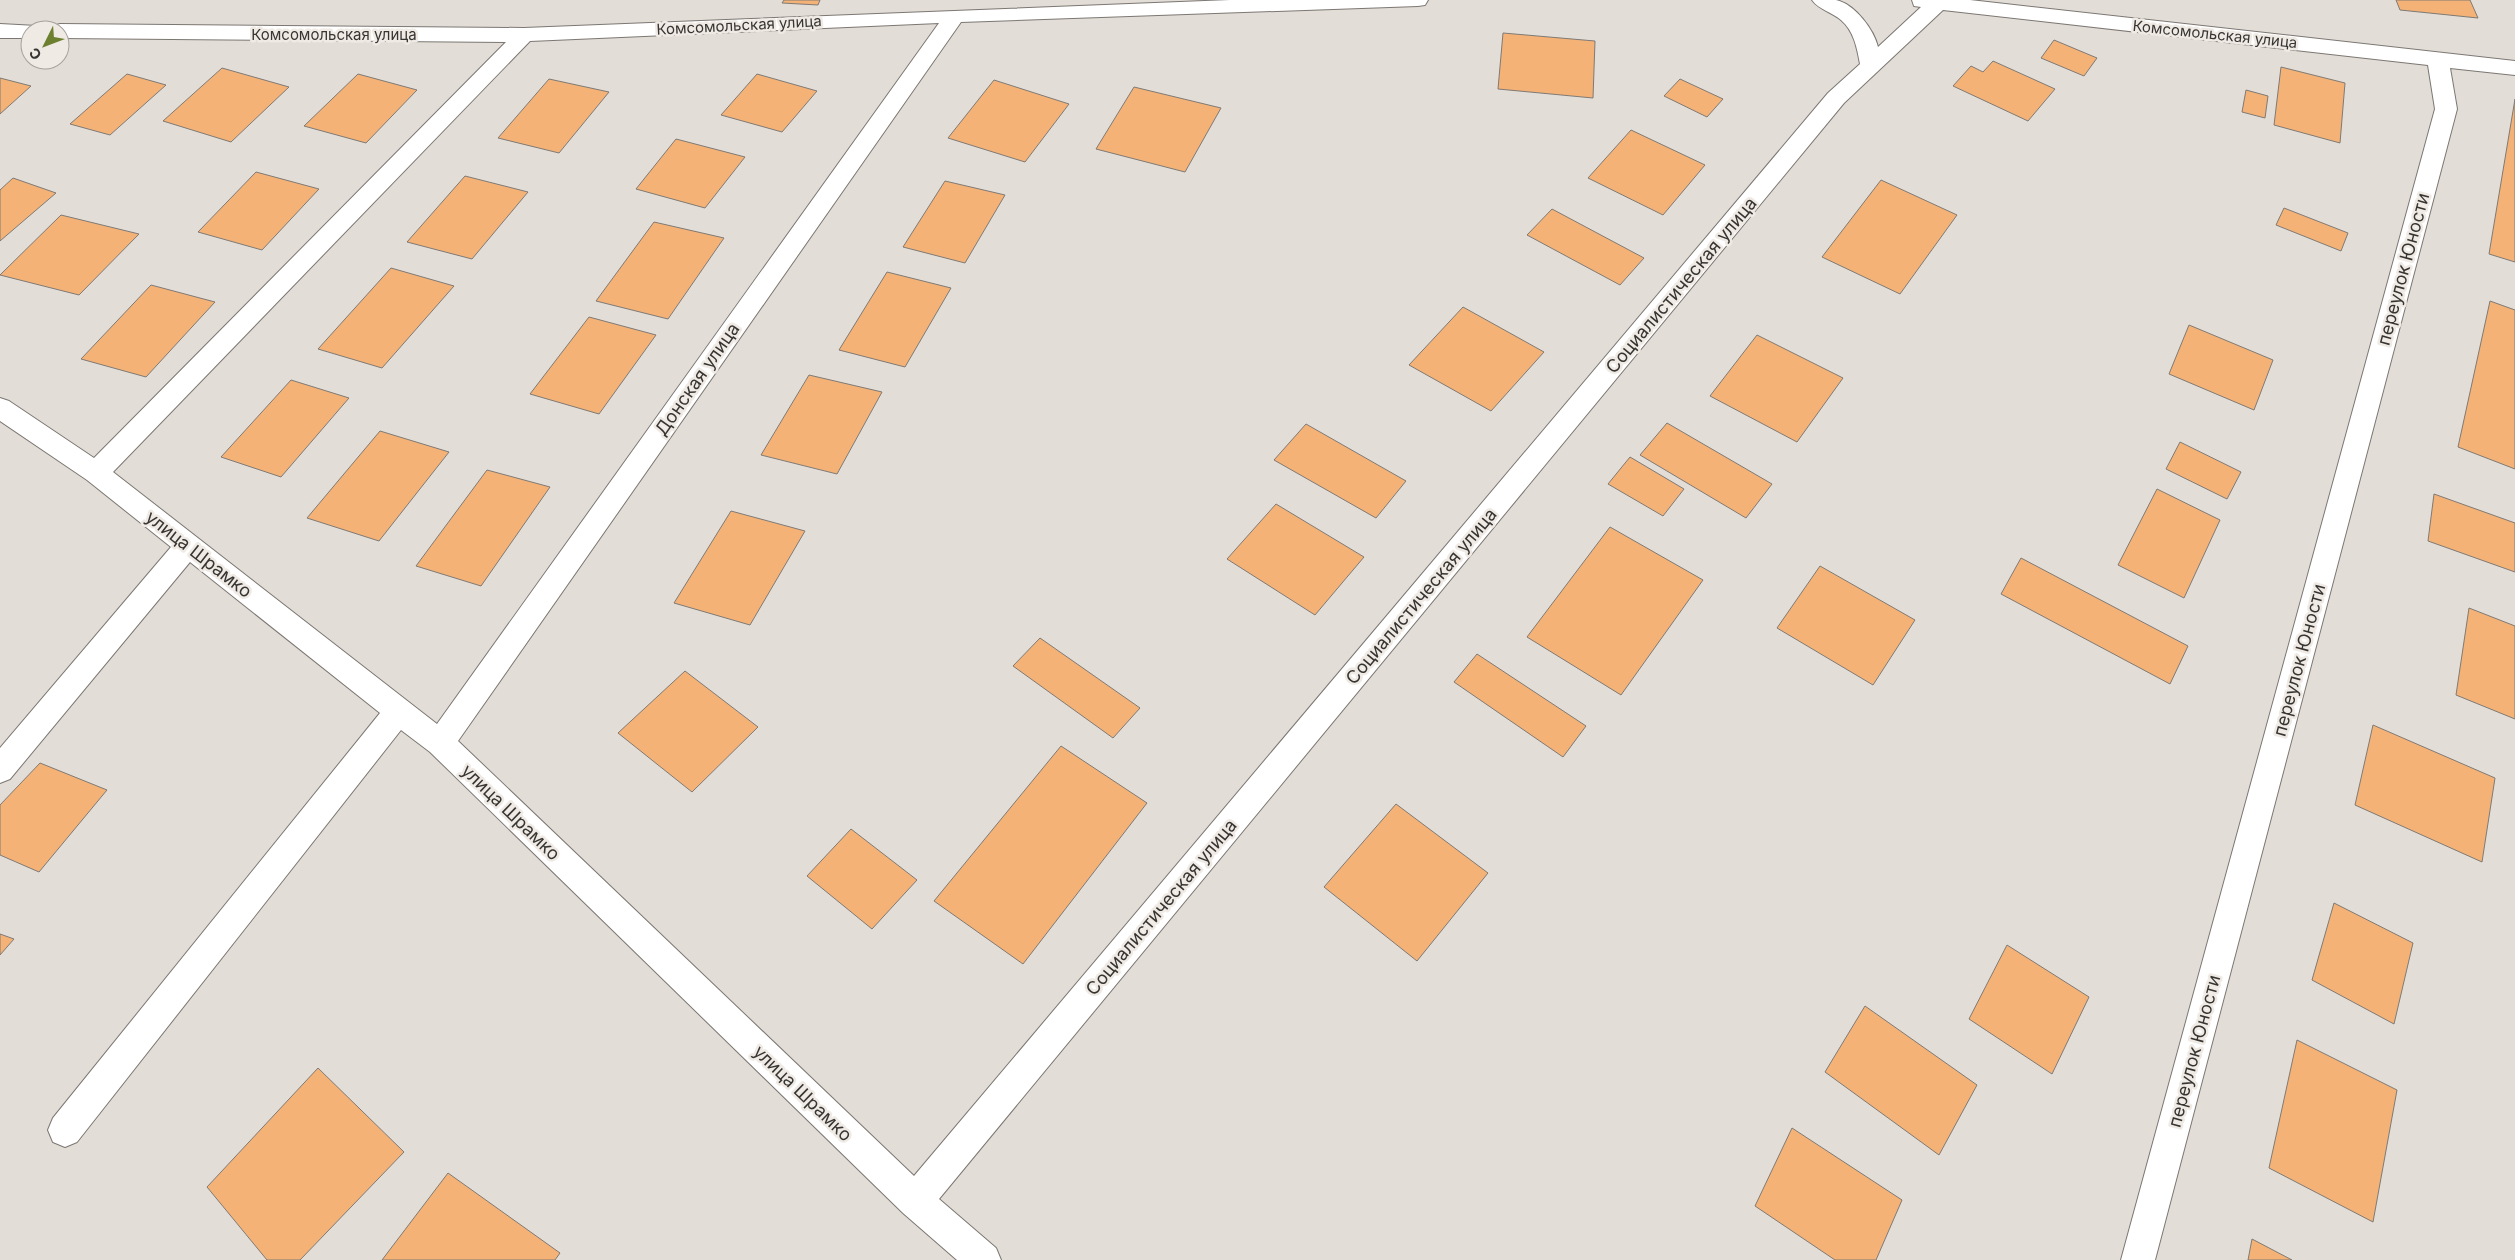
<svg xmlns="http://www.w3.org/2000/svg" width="2515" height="1260" viewBox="0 0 2515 1260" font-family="Inter,sans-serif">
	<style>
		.building { fill: #f4b276; stroke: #7f7a75 }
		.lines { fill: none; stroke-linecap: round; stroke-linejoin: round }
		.minor-casing { stroke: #7c7772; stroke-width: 2 }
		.minor { fill: #fff; fill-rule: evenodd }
		.labels { text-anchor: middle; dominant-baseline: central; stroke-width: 5; stroke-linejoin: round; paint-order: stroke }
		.far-street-label { font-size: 15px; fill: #373532; stroke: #f0eae5 }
		.street-label { font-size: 18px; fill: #373532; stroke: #f0eae5 }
	</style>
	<rect width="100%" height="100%" fill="#e3ddd8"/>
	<g class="building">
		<path d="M784 0H820L818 5 782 3Z"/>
		<path d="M2396 0H2470L2478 18 2400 10Z"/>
		<path d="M1503 33 1595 41 1593 98 1498 89Z"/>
		<path d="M2054 40 2097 58 2084 76 2041 58Z"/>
		<path d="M1993 61 2055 89 2028 121 1953 86 1971 66 1983 72Z"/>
		<path d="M2281 67 2345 83 2340 143 2274 125Z"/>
		<path d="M222 68 289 87 231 142 163 121Z"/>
		<path d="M127 74 166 85 110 135 70 124Z"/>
		<path d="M358 74 417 90 366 143 304 126Z"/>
		<path d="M757 74 817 91 782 132 721 115Z"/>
		<path d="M0 78 31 86 0 114Z"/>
		<path d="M549 79 609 92 559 153 498 138Z"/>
		<path d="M1680 79 1723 99 1707 117 1664 96Z"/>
		<path d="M994 80 1069 104 1025 162 948 138Z"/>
		<path d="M1134 87 1221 108 1185 172 1096 149Z"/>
		<path d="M2246 90 2268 96 2265 118 2242 112Z"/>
		<path d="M2515 99V262L2489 254Z"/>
		<path d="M1631 130 1705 165 1663 215 1588 178Z"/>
		<path d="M676 139 745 157 705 208 636 189Z"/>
		<path d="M256 172 319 189 262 250 198 232Z"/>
		<path d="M465 176 528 192 472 259 407 242Z"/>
		<path d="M13 178 56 193 0 241V190Z"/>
		<path d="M1881 180 1957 215 1900 294 1822 257Z"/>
		<path d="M945 181 1005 195 965 263 903 247Z"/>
		<path d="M2284 208 2348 233 2341 251 2276 225Z"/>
		<path d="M1552 209 1644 258 1620 285 1527 235Z"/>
		<path d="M61 215 139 234 79 295 0 275Z"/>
		<path d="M654 222 724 238 668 319 596 301Z"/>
		<path d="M391 268 454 286 382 368 318 349Z"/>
		<path d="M887 272 951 288 905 367 839 350Z"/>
		<path d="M151 285 215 302 146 377 81 359Z"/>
		<path d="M2490 301 2515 310V469L2458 447Z"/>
		<path d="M1463 307 1544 352 1491 411 1409 365Z"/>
		<path d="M589 317 656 335 599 414 530 394Z"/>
		<path d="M2189 325 2273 360 2254 410 2169 374Z"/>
		<path d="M1757 335 1843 378 1797 442 1710 396Z"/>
		<path d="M809 375 882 392 837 474 761 455Z"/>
		<path d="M291 380 349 398 281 477 221 457Z"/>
		<path d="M1667 423 1772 484 1746 518 1640 455Z"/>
		<path d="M1306 424 1406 481 1376 518 1274 460Z"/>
		<path d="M380 431 449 452 379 541 307 518Z"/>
		<path d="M2180 442 2241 472 2227 499 2166 469Z"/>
		<path d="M1630 457 1684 489 1663 516 1608 484Z"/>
		<path d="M487 470 550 487 481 586 416 566Z"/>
		<path d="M2157 489 2220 520 2184 598 2118 565Z"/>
		<path d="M2434 494 2515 523V572L2428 541Z"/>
		<path d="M1276 504 1364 557 1315 615 1227 559Z"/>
		<path d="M731 511 805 531 750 625 674 603Z"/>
		<path d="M1610 527 1703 580 1621 695 1527 637Z"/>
		<path d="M2021 558 2188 646 2170 684 2001 594Z"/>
		<path d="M1820 566 1915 620 1873 685 1777 628Z"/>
		<path d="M2469 608 2515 626V719L2456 695Z"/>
		<path d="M1040 638 1140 708 1113 738 1013 666Z"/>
		<path d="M1477 654 1586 726 1563 757 1454 682Z"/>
		<path d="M685 671 758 727 692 792 618 733Z"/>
		<path d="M2373 725 2495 778 2482 862 2355 805Z"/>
		<path d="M1061 746 1147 803 1023 964 934 901Z"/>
		<path d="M40 763 107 790 39 872 0 855V805Z"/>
		<path d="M1396 804 1488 873 1417 961 1324 887Z"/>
		<path d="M851 829 917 880 872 929 807 876Z"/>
		<path d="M2334 903 2413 943 2394 1024 2312 980Z"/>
		<path d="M0 934 14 939 0 955Z"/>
		<path d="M2007 945 2089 997 2052 1074 1969 1019Z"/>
		<path d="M1865 1006 1977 1085 1939 1155 1825 1072Z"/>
		<path d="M2297 1040 2397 1090 2373 1222 2269 1168Z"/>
		<path d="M318 1068 404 1152 300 1260H267L207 1187Z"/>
		<path d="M1792 1128 1902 1200 1876 1260H1835L1755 1206Z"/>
		<path d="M448 1173 560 1253 555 1260H382Z"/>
		<path d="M2252 1239 2292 1260H2248Z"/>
	</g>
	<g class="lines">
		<defs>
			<g id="minor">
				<path d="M1230 0H1428L1425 5 1418 6 961 22 458 741 914 1176 1828 93 1860 64C1857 48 1854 31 1841 20 1832 12 1819 10 1812 0 1819 0 1829 0 1836 0 1855 4 1874 30 1878 47L1921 7 1914 6 1912 0H1970L2515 61V75L2450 68 2457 109 2155 1260H2121L2435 109 2428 65 1943 10 1844 103 939 1199 996 1248 1001 1260H957L903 1213 430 752 401 730 77 1142 65 1147 53 1142 48 1130 53 1118 380 713 190 562 10 779 0 783V748L171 547 87 480 0 421V398L9 401 94 458 506 42 60 38V30H50L53 26 60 24 524 28ZM939 23 437 724 113 472 530 41Z"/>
				<path d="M0 24 37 26 40 30H30V38H0Z"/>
			</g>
		</defs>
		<use href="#minor" class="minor-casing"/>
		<use href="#minor" class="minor"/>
	</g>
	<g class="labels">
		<g class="far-street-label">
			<text transform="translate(739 25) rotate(-3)">Комсомольская улица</text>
			<text x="334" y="34">Комсомольская улица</text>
			<text transform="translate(2215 34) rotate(6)">Комсомольская улица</text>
		</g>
		<g class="street-label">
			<text transform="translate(2403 269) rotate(-75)">переулок Юности</text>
			<text transform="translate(1681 285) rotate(-50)">Социалистическая улица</text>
			<text transform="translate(697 379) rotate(-55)">Донская улица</text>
			<text transform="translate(199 554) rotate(38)">улица Шрамко</text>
			<text transform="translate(1421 596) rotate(-50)">Социалистическая улица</text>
			<text transform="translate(2299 660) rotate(-75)">переулок Юности</text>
			<text transform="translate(511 812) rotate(44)">улица Шрамко</text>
			<text transform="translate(1161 907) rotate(-50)">Социалистическая улица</text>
			<text transform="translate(2194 1051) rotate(-75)">переулок Юности</text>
			<text transform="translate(803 1093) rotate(44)">улица Шрамко</text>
		</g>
	</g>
	<g transform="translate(45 45) rotate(228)"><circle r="24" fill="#f0eae5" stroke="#a6a29d"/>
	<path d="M0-4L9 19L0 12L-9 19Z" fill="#6c8030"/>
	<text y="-8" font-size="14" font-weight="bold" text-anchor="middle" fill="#373532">С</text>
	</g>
</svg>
